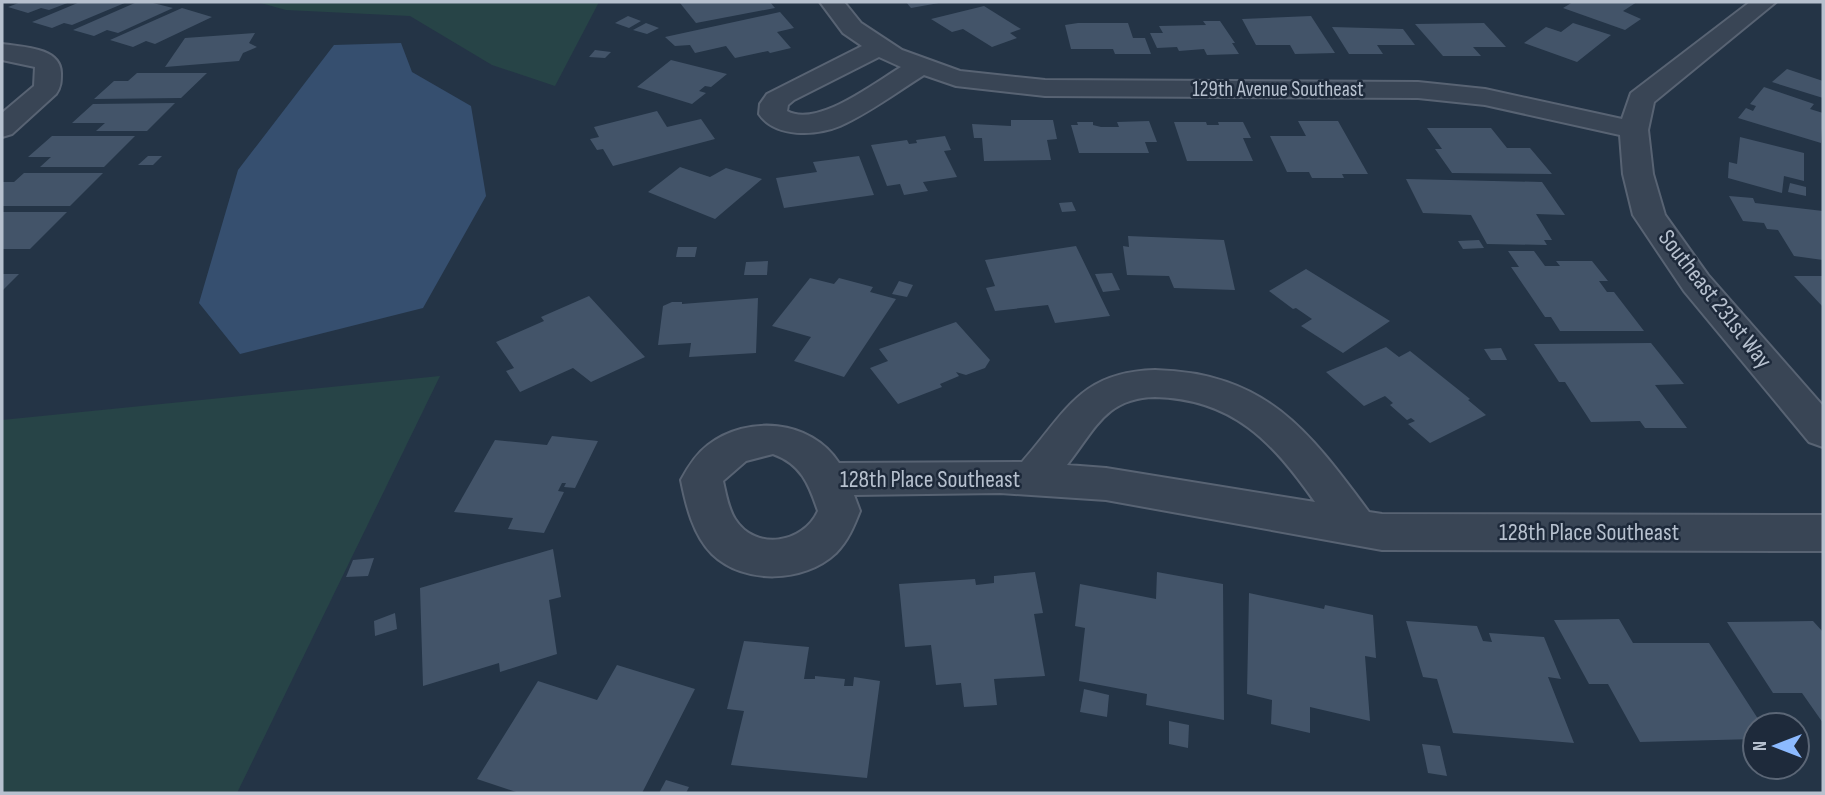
<svg xmlns="http://www.w3.org/2000/svg" width="1825" height="795" viewBox="0 0 1825 795" font-family="'Sofia Sans Condensed',sans-serif">
	<style>
		.green { fill: #274447 }
		.water { fill: #364f6f }
		.building { fill: #435469 }
		.lines { fill: none; stroke-linecap: round; stroke-linejoin: round }
		.minor-casing { stroke: #586373; stroke-width: 4 }
		.minor { fill: #394555; fill-rule: evenodd }
		.labels { text-anchor: middle; dominant-baseline: central; stroke-width: 5; stroke-linejoin: round; paint-order: stroke }
		.far-street-label { font-size: 21px; fill: #b7c1cf; stroke: #1e2a3b }
		.street-label { font-size: 24px; fill: #b7c1cf; stroke: #1e2a3b }
	</style>
	<rect width="100%" height="100%" fill="#243446"/>
	<g class="green">
		<path d="M257 2H599L555 86 492 65 410 16 286 10Z"/>
		<path d="M440 376 237 793H2V420Z"/>
	</g>
	<path class="water" d="M401 43 412 72 471 106 486 196 423 308 240 354 199 303 238 170 334 45Z"/>
	<g class="building">
		<path d="M21 2H70L49 10 41 8 28 13 8 7Z"/>
		<path d="M80 2H127L72 25 64 23 52 28 32 22Z"/>
		<path d="M137 2H149L173 8 118 33 107 30 94 36 73 30Z"/>
		<path d="M687 2H770L775 8 696 23 680 3Z"/>
		<path d="M906 2H939V3L911 8Z"/>
		<path d="M1573 2H1637L1623 11 1641 19 1625 30 1563 8Z"/>
		<path d="M984 6 1021 29 1010 33 1017 38 992 47 963 29 952 32 931 19Z"/>
		<path d="M182 8 212 17 155 44 146 41 133 47 110 40Z"/>
		<path d="M780 12 794 28 777 32 791 48 770 53 768 51 735 58 726 46 695 53 690 45 675 46 665 37Z"/>
		<path d="M628 16 641 21 629 28 615 23Z"/>
		<path d="M1311 16 1335 53 1295 54 1290 45H1256L1242 19Z"/>
		<path d="M1203 21H1220L1235 43H1232L1239 54 1207 55 1204 49 1179 51 1177 47 1157 48 1150 33H1163L1159 26 1206 25Z"/>
		<path d="M646 23 659 28 647 34 633 30Z"/>
		<path d="M1078 23H1128L1133 38H1145L1151 54H1115L1113 49H1071L1065 25Z"/>
		<path d="M1484 23 1506 47H1473L1481 56H1443L1415 24Z"/>
		<path d="M1573 23 1611 35 1577 62 1524 43 1546 27 1561 32Z"/>
		<path d="M1332 27 1403 29 1415 45H1377L1383 54H1349Z"/>
		<path d="M255 33 249 43 257 47 243 53 239 61 165 67 185 38Z"/>
		<path d="M595 50 611 52 605 58 589 57Z"/>
		<path d="M671 60 727 74 711 87 705 86 699 91 706 93 692 104 637 87Z"/>
		<path d="M1787 69 1823 81V98L1772 82Z"/>
		<path d="M137 73H207L181 98 94 99 114 81H128Z"/>
		<path d="M1764 87 1814 104 1810 109 1823 113 1821 143 1738 118 1746 108 1753 111 1756 106 1750 104Z"/>
		<path d="M175 103 147 131H96L105 123H72L93 104Z"/>
		<path d="M657 111 667 127 701 119 715 139 613 166 603 149 597 150 590 139 599 137 594 127Z"/>
		<path d="M1011 120H1053L1057 139 1047 140 1051 160 984 161 982 138H974L972 124 1011 126Z"/>
		<path d="M1149 121 1157 142H1145L1149 153H1079L1071 125H1078L1077 122H1093V125L1101 127H1119L1117 122Z"/>
		<path d="M1298 121H1338L1368 174H1342L1344 178H1312L1309 172H1287L1270 136H1306Z"/>
		<path d="M1174 122H1206L1207 125H1219L1218 122H1243L1251 138H1243L1253 161H1187Z"/>
		<path d="M1427 128H1491L1507 148H1530L1552 174 1452 173 1435 149H1442Z"/>
		<path d="M52 136H135L104 167H40L51 157H28Z"/>
		<path d="M945 136 951 150 944 151 957 177 923 182 928 191 904 195 900 184 887 186 871 145 907 140 909 144 917 143 916 140Z"/>
		<path d="M1740 137 1804 153V181L1784 176 1782 193 1728 178 1729 162 1737 164Z"/>
		<path d="M148 156H162L153 165H138Z"/>
		<path d="M859 156 874 195 784 208 776 178 817 172 813 162Z"/>
		<path d="M680 167 710 177 726 168 762 179 715 219 648 192Z"/>
		<path d="M24 173H103L70 206H2V182H14Z"/>
		<path d="M1406 179 1542 182 1565 215 1536 214 1552 240H1544L1547 245 1487 244 1471 215 1423 213Z"/>
		<path d="M1790 183 1806 187V196L1788 192Z"/>
		<path d="M1729 196 1753 198 1755 203 1823 211V260L1794 256 1778 230 1767 229 1764 223 1743 221Z"/>
		<path d="M1072 202 1076 211 1062 212 1059 203Z"/>
		<path d="M2 212H67L30 249H2Z"/>
		<path d="M1128 236 1224 240 1235 290 1174 288 1169 276 1127 275 1123 246 1129 247Z"/>
		<path d="M1479 240 1484 248 1463 249 1458 241Z"/>
		<path d="M1076 246 1110 316 1055 323 1048 305 995 311 986 288 995 286 985 260Z"/>
		<path d="M678 247H697L695 257H676Z"/>
		<path d="M1508 251H1534L1545 266H1560L1556 261H1592L1608 281H1599L1607 292H1614L1644 331H1560L1551 317H1545L1511 267H1519Z"/>
		<path d="M768 261 767 275H744L746 262Z"/>
		<path d="M1306 269 1390 321 1343 353 1301 326 1312 319 1296 308 1293 309 1269 291Z"/>
		<path d="M1112 273 1120 290 1103 292 1095 274Z"/>
		<path d="M2 274H19L2 291Z"/>
		<path d="M1794 276H1823V307Z"/>
		<path d="M810 278 834 284 839 278 873 287 870 292 896 299 844 377 794 361 811 337 772 326Z"/>
		<path d="M899 281 913 285 907 297 892 294Z"/>
		<path d="M589 296 645 357 591 382 573 368 520 392 506 371 514 368 496 342 544 321 541 317Z"/>
		<path d="M758 298 756 353 689 357 691 343 658 345 663 306 672 302H682V304Z"/>
		<path d="M956 322 990 360 985 368 966 375 956 372 959 376 940 384 942 387 898 404 870 368 888 361 879 349Z"/>
		<path d="M1651 343 1684 384 1655 385 1687 428H1645L1640 421 1591 422 1565 382H1559L1534 344Z"/>
		<path d="M1386 347 1399 357 1410 351 1470 399 1468 400 1486 415 1430 443 1408 424 1415 421 1411 418 1407 420 1390 405 1393 403 1385 396 1364 406 1326 372Z"/>
		<path d="M1501 348 1507 360H1491L1484 349Z"/>
		<path d="M552 436 598 441 575 488 564 487 566 483H562L558 491 564 492 544 533 508 529 513 518 454 512 495 440 547 445Z"/>
		<path d="M553 549 561 597 549 600 557 654 500 672 499 663 423 686 420 588Z"/>
		<path d="M374 558 368 576 346 577 353 560Z"/>
		<path d="M1035 572 1043 613 1034 614 1045 676 994 679 997 705 964 707 961 683 936 685 931 645 905 647 899 584 975 579 976 585 994 583V576Z"/>
		<path d="M1157 572 1223 584 1224 720 1146 705 1147 694 1079 681 1085 628 1075 626 1080 584 1156 599Z"/>
		<path d="M1249 593 1324 609 1325 605 1373 615 1376 658 1365 656 1370 721 1310 707V733L1271 724 1272 700 1247 694Z"/>
		<path d="M395 613 397 629 375 636 374 621Z"/>
		<path d="M1619 619 1633 643H1709L1762 725H1755V739L1640 742 1608 684H1589L1554 620Z"/>
		<path d="M1406 621 1477 626 1483 641 1492 642 1489 633 1544 637 1561 679 1548 677 1574 743 1453 733 1437 679 1423 677Z"/>
		<path d="M1813 621 1823 632V723L1802 693H1773L1727 622Z"/>
		<path d="M744 641 809 647 804 679H815V676L845 679 844 686H853L854 677 880 681 867 778 731 765 744 711 727 709Z"/>
		<path d="M617 665 695 689 642 793H519L477 779 538 681 597 700Z"/>
		<path d="M1084 689 1109 695 1107 717 1080 712Z"/>
		<path d="M1169 721 1189 725 1188 748 1169 744Z"/>
		<path d="M1422 744 1440 746 1447 776 1428 773Z"/>
		<path d="M666 780 689 787 686 793H659Z"/>
	</g>
	<g class="lines">
		<defs>
			<g id="minor">
				<path d="M820 2H844L861 23 902 50 960 71 1045 80 1418 82 1485 89 1622 119 1631 93 1750 2H1776L1654 102 1648 130 1653 174 1665 215 1708 275 1823 406V447L1809 442 1684 291 1633 215 1623 174 1620 135 1485 105 1418 98 1045 96 956 86 924 75C897 92 869 113 840 126 816 136 775 138 759 114L760 104 767 94 862 46 843 33ZM879 57 901 67C874 83 817 128 787 111L788 105 794 100Z"/>
				<path d="M2 44C21 47 61 47 61 73 61 81 61 87 56 94L12 134 2 137V113L34 86 35 67 2 60Z"/>
				<path d="M1155 370C1266 373 1308 430 1369 512L1382 514 1823 515V551L1382 550 1106 500 1000 493 854 495 860 511C854 526 848 541 836 553 804 583 744 585 712 554 693 535 686 505 681 480 688 467 696 454 708 445 747 415 811 419 839 463L1022 462C1066 412 1080 372 1155 370ZM1155 397C1233 399 1272 441 1315 502L1106 468 1067 465C1095 430 1105 398 1155 397ZM773 454C801 464 809 484 818 511 803 544 755 551 735 519 728 508 726 494 723 481L746 461Z"/>
			</g>
		</defs>
		<use href="#minor" class="minor-casing"/>
		<use href="#minor" class="minor"/>
	</g>
	<g class="labels">
		<g class="far-street-label">
			<text x="1278" y="89">129th Avenue Southeast</text>
		</g>
		<g class="street-label">
			<text transform="translate(1715 299) rotate(52)">Southeast 231st Way</text>
			<text x="930" y="479">128th Place Southeast</text>
			<text x="1589" y="532">128th Place Southeast</text>
		</g>
	</g>
	<rect width="1825" height="795" fill="none" stroke="#b7c1cf" stroke-width="7"/>
	<g transform="translate(1776 746) rotate(270)"><circle r="33" fill="#1e2a3b" stroke="#5b6676" stroke-width="2"/>
	<path d="M0-5L12 26L0 18L-12 26Z" fill="#8cbaff"/>
	<text y="-10" font-size="19" font-weight="bold" text-anchor="middle" fill="#b7c1cf">N</text>
	</g>
</svg>
